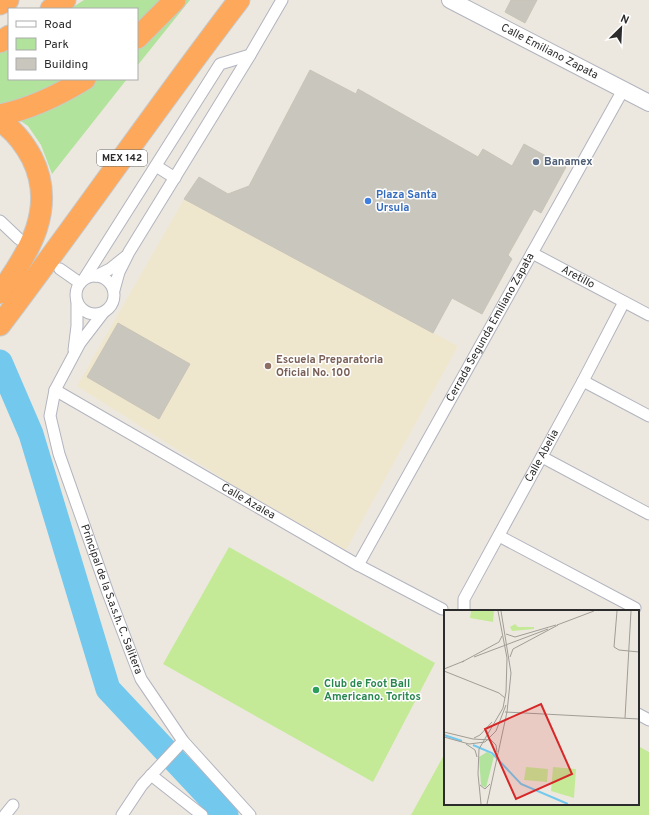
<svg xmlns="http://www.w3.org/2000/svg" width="649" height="815" viewBox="0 0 649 815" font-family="Overpass,sans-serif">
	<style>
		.education { fill: #efe6ce }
		.green { fill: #b1e39c }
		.pitch { fill: #c4ea98 }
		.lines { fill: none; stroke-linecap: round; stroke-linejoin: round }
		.river { stroke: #73c8ee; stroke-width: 25 }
		.building { fill: #c9c6bd; stroke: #c9c4b8 }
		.street-casing { stroke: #b2b4bf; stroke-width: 13 }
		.secondary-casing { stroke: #b2b4bf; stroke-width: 18 }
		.highway-casing { stroke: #c8c8c8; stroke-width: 23 }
		.street { stroke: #fff; stroke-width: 11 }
		.secondary { stroke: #fff; stroke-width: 16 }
		.highway { stroke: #fda85a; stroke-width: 21 }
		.service-dot { fill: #5c6f8a; stroke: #fff; stroke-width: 1.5 }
		.shop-dot { fill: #3f7fe0; stroke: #fff; stroke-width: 1.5 }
		.education-dot { fill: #8d6e63; stroke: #fff; stroke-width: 1.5 }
		.leisure-dot { fill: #2e9e5b; stroke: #fff; stroke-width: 1.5 }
		.labels { text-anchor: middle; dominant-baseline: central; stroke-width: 3; stroke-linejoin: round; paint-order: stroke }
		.shield { fill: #fff; stroke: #6b6b6b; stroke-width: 1 }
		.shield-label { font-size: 10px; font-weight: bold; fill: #2c2c2c }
		.street-label { font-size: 11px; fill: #2c2c2c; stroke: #fff }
		.service-label { font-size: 11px; font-weight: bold; fill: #4e5e75; stroke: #fff; text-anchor: start }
		.shop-label { font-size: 11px; font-weight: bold; fill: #366cbe; stroke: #fff; text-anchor: start }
		.education-label { font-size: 11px; font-weight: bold; fill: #785e54; stroke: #fff; text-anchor: start }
		.leisure-label { font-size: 11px; font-weight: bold; fill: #27864d; stroke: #fff; text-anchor: start }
		.inset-river { fill: none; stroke: #73c8ee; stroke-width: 2 }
		.inset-road { fill: none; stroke: #a09d97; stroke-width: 1 }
		.view { fill: #d62828; fill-opacity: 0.15; stroke: #d62828; stroke-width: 2 }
		.inset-edge { fill: none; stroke: #2c2c2c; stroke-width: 2 }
	</style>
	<rect width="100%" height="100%" fill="#ede8df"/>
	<path class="education" d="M184 199 458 346 346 550 238 488 77 386Z"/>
	<g class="green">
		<path d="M84 0H190L137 66V9H70Z"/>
		<path d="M9 45V79H127L52 174 41 145 28 126 0 107V51Z"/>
	</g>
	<g class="pitch">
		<path d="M229 547 435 663 373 782 163 664Z"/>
		<path d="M638 746 649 752V815H411L445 753V804H638Z"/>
	</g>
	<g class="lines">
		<path class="river" d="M0 362 31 434 108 689 226 815"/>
	</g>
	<g class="building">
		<path d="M511 0H537L525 23 505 12Z"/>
		<path d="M310 70 356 94 358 89 478 157 483 149 512 166 524 144 566 167 541 213 534 209 508 255 512 259 482 314 452 298 433 333 184 199 199 177 228 194 249 186Z"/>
		<path d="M118 323 190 364 159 419 87 377Z"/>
	</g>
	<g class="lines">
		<defs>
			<g id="street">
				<path d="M156 166 175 178"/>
				<path d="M0 221 19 239"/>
				<path id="s1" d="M532 253 649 315"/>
				<path d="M60 269 80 283"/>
				<circle cx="95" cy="295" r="19"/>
				<path d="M96 276 110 269 125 257"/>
				<path d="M84 279 220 64 250 55 282 0"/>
				<path d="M114 290 119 272 129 252 250 55"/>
				<path id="s2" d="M103 313 80 343 55 390 50 416 59 454 108 593 141 679 183 741 250 815"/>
				<path d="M74 350 77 326V301"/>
				<path d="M583 381 649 416"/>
				<path id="s3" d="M55 390 358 565 442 609"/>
				<path d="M542 457 649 514"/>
				<path d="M499 536 635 608"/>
				<path id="s4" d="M358 565 623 90"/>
				<path id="s5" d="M464 611V599L583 381 624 302"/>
				<path d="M638 714 649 720"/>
				<path d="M151 775 202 815"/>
				<path d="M5 815 13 805"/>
				<path d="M122 815 142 785 183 741"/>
			</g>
			<g id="secondary">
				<path id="s6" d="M450 0 649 103"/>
			</g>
			<g id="highway">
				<path d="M0 4 8 0"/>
				<path d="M51 9 65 0"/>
				<path d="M137 38 175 0"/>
				<path d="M0 42 9 36"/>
				<path d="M0 115C30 109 59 95 85 79"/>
				<path d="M0 121C14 130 24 143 32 158 57 208 29 253 0 293"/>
				<path d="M0 325C81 218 157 107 239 0"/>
			</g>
		</defs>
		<use href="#street" class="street-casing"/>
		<use href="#secondary" class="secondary-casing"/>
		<use href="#highway" class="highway-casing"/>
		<use href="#street" class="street"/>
		<use href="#secondary" class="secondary"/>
		<use href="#highway" class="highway"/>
	</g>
	<circle class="service-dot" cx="536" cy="162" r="4"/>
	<circle class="shop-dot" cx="368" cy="201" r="4"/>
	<circle class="education-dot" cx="268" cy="366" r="4"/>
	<circle class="leisure-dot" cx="316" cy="690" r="4"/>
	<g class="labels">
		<rect class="shield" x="97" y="150" width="50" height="16" rx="3"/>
		<g class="shield-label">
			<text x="122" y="158">MEX 142</text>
		</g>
		<g class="street-label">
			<text stroke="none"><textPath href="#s6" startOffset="112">Calle Emiliano Zapata</textPath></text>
			<text stroke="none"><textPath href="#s1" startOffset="52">Aretillo</textPath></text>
			<text stroke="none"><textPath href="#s4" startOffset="272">Cerrada Segunda Emiliano Zapata</textPath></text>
			<text stroke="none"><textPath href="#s5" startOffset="175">Calle Abelia</textPath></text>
			<text stroke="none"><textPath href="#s3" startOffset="223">Calle Azalea</textPath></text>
			<text stroke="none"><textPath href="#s2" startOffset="311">Principal de la S.a.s.h. C. Salitera</textPath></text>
		</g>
		<g class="service-label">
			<text x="544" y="162">Banamex</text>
		</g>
		<g class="shop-label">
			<text x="376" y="195">Plaza Santa<tspan x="376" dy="13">Ursula</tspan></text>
		</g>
		<g class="education-label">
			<text x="276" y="360">Escuela Preparatoria<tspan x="276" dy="13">Oficial No. 100</tspan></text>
		</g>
		<g class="leisure-label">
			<text x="324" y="684">Club de Foot Ball<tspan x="324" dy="13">Americano. Toritos</tspan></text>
		</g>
	</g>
	<g transform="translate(444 610)">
		<rect width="195" height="195" fill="#ede8df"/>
		<path d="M43 142 50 146 42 178 37 175 35 147Z" fill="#b1e39c"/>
		<path d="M27 1H50L49 12 26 8ZM71 14 74 17H90V19L68 21 66 17ZM82 157 104 159 103 172 80 170ZM109 157 132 159 130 188 107 181Z" fill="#c4ea98"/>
		<path class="inset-river" d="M0 125 18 131M29 135 48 143 77 174 124 194"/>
		<path class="inset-road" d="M173 1 170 37 175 40 195 42M113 15 150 1M62 24 71 27 112 15M30 47 104 19M66 47 69 39 114 15M18 52 55 32 58 26M0 59 20 51M0 61 55 83 61 88M61 102 195 109M181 108 187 1M0 122 29 129 47 130 52 135 53 142M0 127 25 134 41 132 52 121 62 95M30 128 36 125 48 112M22 134 31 140 33 147M36 175 41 179 46 174M37 194 34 164 35 139 59 98 62 82 63 48 54 1M43 194 63 102 67 63 57 1"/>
		<path class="view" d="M97 94 128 164 72 189 41 119Z"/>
		<rect width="195" height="195" class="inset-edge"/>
	</g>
	<rect x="8" y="8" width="130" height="72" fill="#ffffff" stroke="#ababab"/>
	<rect x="16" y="21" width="20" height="6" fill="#ffffff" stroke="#ababab"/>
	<text x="44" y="28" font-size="12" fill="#2c2c2c">Road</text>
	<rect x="16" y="38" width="20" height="12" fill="#b1e39c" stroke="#ababab"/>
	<text x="44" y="48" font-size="12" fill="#2c2c2c">Park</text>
	<rect x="16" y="58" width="20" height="12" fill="#c9c6bd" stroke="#ababab"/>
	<text x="44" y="68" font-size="12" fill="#2c2c2c">Building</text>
	<g transform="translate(621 28) rotate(24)" stroke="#ffffff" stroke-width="3" paint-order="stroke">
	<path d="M0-3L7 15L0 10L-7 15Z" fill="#2c2c2c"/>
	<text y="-6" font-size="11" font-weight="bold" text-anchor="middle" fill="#2c2c2c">N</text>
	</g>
</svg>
